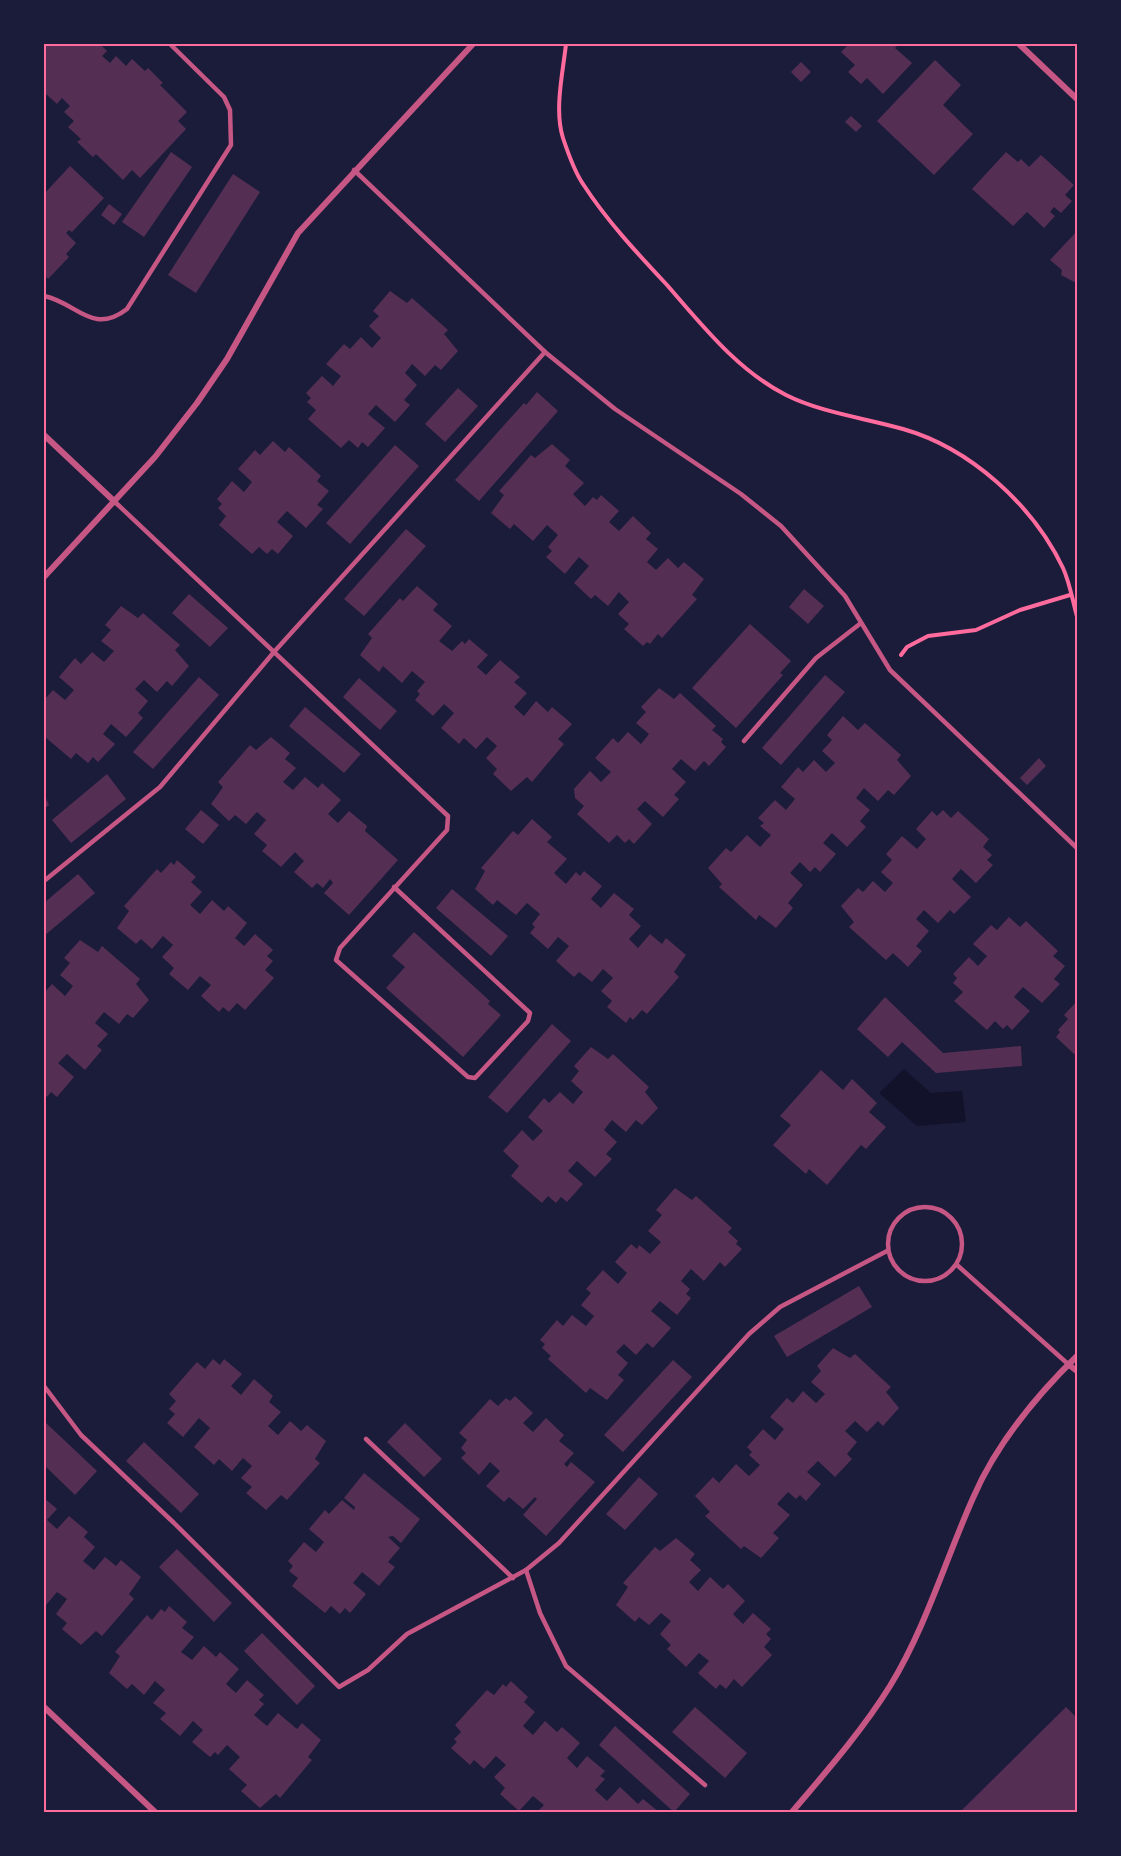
<svg xmlns="http://www.w3.org/2000/svg" width="1121" height="1856" viewBox="0 0 1121 1856" font-family="Barlow,sans-serif">
	<style>
		.water { fill: #12122b }
		.building { fill: #542f53 }
		.lines { fill: none; stroke-linecap: round; stroke-linejoin: round }
		.path { stroke: #ff6b9d; stroke-width: 4 }
		.service { stroke: #c65784; stroke-width: 4.5 }
		.minor { stroke: #c65784; stroke-width: 6 }
		.neatline { fill: none; stroke: #ff6b9d; stroke-width: 2 }
	</style>
	<rect width="100%" height="100%" fill="#1b1b3a"/>
	<path class="water" d="M904 1069 931 1093 962 1091 966 1122 917 1126 879 1093Z"/>
	<g class="building">
		<path d="M44 44H100L107 51 102 56 110 63 116 56 126 66 132 59 145 71 148 68 163 83 160 85 187 112 178 121 186 129 140 178 132 170 123 180 96 154 93 157 77 142 81 139 68 127 74 121 64 112 70 106 62 98 57 104 46 94 44 96Z"/>
		<path d="M849 44H899L895 48 912 63 883 94 867 78 861 84 848 72 855 65 841 52Z"/>
		<path d="M935 60 961 85 943 105 973 134 934 175 877 121Z"/>
		<path d="M801 62 811 72 801 82 791 72Z"/>
		<path d="M851 116 862 126 856 132 845 122Z"/>
		<path d="M171 152 192 167 144 237 122 222Z"/>
		<path d="M1006 152 1018 162 1021 159 1029 167 1041 155 1074 185 1065 195 1072 201 1061 213 1054 207 1050 212 1055 216 1044 228 1027 212 1013 226 972 189Z"/>
		<path d="M70 166 104 198 72 232 69 230 66 233 76 243 66 254 69 257 48 279 44 274V194Z"/>
		<path d="M233 174 260 192 196 293 168 275Z"/>
		<path d="M109 204 122 214 114 225 101 215Z"/>
		<path d="M1078 230V284L1061 275 1062 270 1050 260Z"/>
		<path d="M390 291 407 303 412 298 448 330 444 334 458 351 441 370 435 365 425 376 412 364 405 373 417 385 404 400 410 405 395 422 376 405 368 414 385 428 368 447 362 442 358 448 349 440 341 448 308 419 316 410 307 402 311 398 306 393 322 376 333 386 341 376 326 364 344 344 350 349 361 337 372 348 381 338 369 326 379 316 373 311Z"/>
		<path d="M458 388 478 406 445 442 425 424Z"/>
		<path d="M537 392 558 411 479 501 455 480 524 403 526 405Z"/>
		<path d="M273 441 285 452 289 447 321 476 317 481 329 491 317 505 323 509 306 528 287 511 277 522 293 536 278 554 272 549 267 554 259 547 252 554 219 525 226 516 218 508 222 504 217 499 232 481 244 492 252 482 238 469 255 450 260 455Z"/>
		<path d="M552 444 570 460 565 466 584 483 573 494 585 506 593 497 597 500 601 495 619 511 609 522 619 531 633 516 651 533 646 539 658 549 647 562 656 570 668 558 678 568 684 562 704 579 692 595 697 599 662 638 658 634 650 644 647 642 643 646 624 629 629 624 618 614 629 602 619 592 608 606 595 595 591 599 574 583 589 566 579 557 565 574 546 557 552 551 548 547 558 535 547 525 533 541 514 524 510 529 491 513 504 495 499 491 531 455 535 458Z"/>
		<path d="M395 445 419 466 350 544 326 523Z"/>
		<path d="M406 529 426 546 364 616 344 599Z"/>
		<path d="M417 586 438 604 433 610 452 626 439 641 452 651 462 641 465 644 469 639 488 655 477 667 486 675 500 660 520 677 514 682 527 693 514 707 524 716 536 701 548 712 552 707 572 724 558 739 564 744 532 782 527 777 511 791 493 774 497 769 486 758 497 746 487 737 476 749 464 738 459 744 441 728 454 713 444 704 433 716 415 700 420 694 417 691 425 682 412 671 402 683 383 666 379 672 360 655 372 638 368 634 400 598 403 601Z"/>
		<path d="M804 589 824 606 808 624 789 607Z"/>
		<path d="M189 594 228 628 210 647 172 613Z"/>
		<path d="M121 606 138 618 143 613 180 645 175 650 189 666 172 686 167 681 157 692 144 680 135 689 148 701 138 713 143 718 126 737 111 724 103 734 115 744 98 762 93 757 88 763 76 753 71 759 44 736V700L53 690 65 700 74 690 59 677 75 658 81 664 92 652 104 662 114 651 101 641 111 630 105 625Z"/>
		<path d="M750 624 791 661 780 673 783 675 736 728 692 688Z"/>
		<path d="M825 675 845 692 781 765 762 748Z"/>
		<path d="M199 677 219 695 153 769 133 752Z"/>
		<path d="M359 678 397 711 380 730 343 697Z"/>
		<path d="M659 688 674 699 680 693 716 726 712 730 723 739 721 742 726 747 709 766 704 761 695 771 681 759 672 769 686 782 674 795 679 799 663 817 645 801 637 809 652 824 634 844 629 839 625 843 617 835 609 843 577 814 584 806 575 798 574 789 590 771 601 782 611 772 595 758 613 738 618 743 628 732 641 744 649 734 636 723 646 712 641 707Z"/>
		<path d="M305 707 361 754 344 773 289 726Z"/>
		<path d="M843 716 858 730 865 723 901 755 897 760 911 776 894 795 888 790 878 801 864 788 856 798 870 810 860 821 866 827 847 847 832 833 823 843 836 854 820 872 815 867 810 872 800 862 790 873 803 885 788 903 793 908 776 928 759 915 756 920 719 887 722 884 708 868 726 848 731 852 747 835 760 847 771 835 760 826 764 823 758 818 775 800 786 810 795 799 781 787 798 767 803 772 814 760 826 772 835 763 822 751 832 740 827 735Z"/>
		<path d="M271 737 290 753 285 759 296 768 283 782 293 790 305 777 318 788 322 783 341 800 328 814 338 823 349 811 367 826 365 831 398 860 349 915 324 893 333 883 330 879 323 888 317 883 312 888 294 872 304 861 295 852 281 867 262 851 267 845 254 834 266 820 257 812 246 824 235 815 229 821 211 804 223 787 218 782 250 745 256 750Z"/>
		<path d="M1039 758 1046 766 1027 785 1020 778Z"/>
		<path d="M107 774 126 799 71 843 52 820Z"/>
		<path d="M44 794 49 805 44 809Z"/>
		<path d="M201 810 219 825 203 844 185 829Z"/>
		<path d="M943 810 951 818 958 811 989 839 983 847 992 855 987 860 993 865 976 883 961 869 952 879 971 897 954 914 950 910 938 923 924 910 916 919 929 931 916 946 922 951 908 967 893 953 886 960 849 927 854 922 841 906 858 888 863 892 873 881 885 892 893 883 881 872 892 860 886 854 902 836 917 849 926 839 916 829 932 811 937 816Z"/>
		<path d="M532 819 552 837 547 842 567 859 554 873 566 884 576 872 580 876 584 871 602 886 591 899 601 908 614 893 634 909 629 915 641 926 629 939 638 948 650 934 662 944 666 938 686 955 674 972 679 977 647 1014 642 1010 633 1020 630 1017 626 1023 607 1007 612 1001 601 991 613 978 603 969 592 982 579 972 574 977 556 961 569 946 558 937 548 949 530 933 535 927 532 924 540 914 527 903 516 915 497 900 493 905 475 889 485 871 481 868 513 831 518 835Z"/>
		<path d="M177 860 196 877 191 882 202 892 190 905 200 914 212 900 224 911 228 906 247 923 235 938 244 946 255 934 273 950 267 956 273 961 265 970 274 978 245 1010 237 1003 229 1012 223 1007 219 1012 201 996 211 985 200 976 188 990 169 974 174 968 162 957 173 945 163 936 152 949 141 939 136 944 117 928 129 911 124 906 157 869 161 873 171 862 174 865Z"/>
		<path d="M78 874 95 893 44 936V903Z"/>
		<path d="M452 889 508 936 491 956 436 908Z"/>
		<path d="M1009 917 1020 927 1026 921 1058 951 1053 956 1065 966 1054 979 1060 984 1042 1003 1023 987 1014 997 1030 1011 1012 1030 1007 1025 1003 1029 995 1021 987 1030 954 1001 963 992 953 983 957 978 953 974 969 957 978 966 987 956 973 944 991 925 997 930Z"/>
		<path d="M414 932 490 1001 488 1004 501 1015 463 1057 386 988 405 967 392 956Z"/>
		<path d="M80 940 98 952 102 946 140 979 136 984 149 1000 133 1018 127 1014 119 1024 104 1012 95 1023 108 1034 97 1046 102 1050 85 1070 67 1054 58 1063 74 1077 57 1097 51 1092 47 1097 44 1093V993L52 984 65 996 73 986 60 975 70 963 64 958Z"/>
		<path d="M885 997 943 1053 1021 1046 1022 1066 936 1073 902 1042 888 1057 857 1029Z"/>
		<path d="M1078 1000V1050L1074 1054 1056 1037 1060 1032 1058 1030 1068 1019 1064 1015Z"/>
		<path d="M552 1024 571 1041 507 1113 488 1097Z"/>
		<path d="M591 1047 608 1059 613 1054 649 1087 645 1092 658 1108 642 1125 636 1120 626 1132 612 1120 604 1130 617 1142 606 1154 612 1159 595 1177 577 1161 568 1171 583 1184 567 1202 561 1197 556 1203 548 1196 542 1203 511 1176 519 1166 503 1151 522 1130 533 1141 543 1131 528 1117 544 1098 549 1103 560 1092 573 1104 583 1092 571 1081 579 1071 574 1066Z"/>
		<path d="M821 1070 843 1090 852 1079 877 1103 869 1112 886 1127 866 1149 861 1145 827 1185 809 1169 806 1174 773 1145 791 1125 780 1116Z"/>
		<path d="M675 1188 692 1200 696 1196 732 1228 728 1232 738 1241 736 1244 742 1249 725 1267 720 1262 704 1281 691 1269 681 1281 690 1289 686 1294 691 1298 677 1315 660 1301 651 1311 671 1328 653 1348 647 1343 636 1355 624 1344 616 1352 628 1363 618 1375 624 1380 607 1400 590 1388 586 1393 548 1359 551 1356 542 1348 545 1344 540 1340 557 1320 563 1326 572 1315 586 1326 594 1316 581 1305 591 1293 586 1289 603 1270 618 1284 627 1273 615 1262 631 1244 637 1249 639 1245 650 1254 661 1242 648 1231 662 1215 656 1210Z"/>
		<path d="M859 1286 872 1307 787 1357 774 1336Z"/>
		<path d="M833 1348 850 1358 855 1354 891 1387 886 1392 899 1408 883 1426 878 1421 867 1432 855 1421 845 1431 857 1442 847 1454 852 1459 835 1477 818 1461 807 1472 821 1484 806 1501 800 1495 796 1499 788 1492 777 1504 790 1515 773 1533 779 1538 761 1558 744 1546 741 1549 705 1516 710 1512 695 1496 713 1477 719 1483 736 1464 749 1476 760 1465 749 1455 752 1452 747 1447 763 1429 775 1440 784 1429 770 1417 787 1398 793 1403 803 1391 816 1403 825 1394 811 1382 821 1371 817 1366Z"/>
		<path d="M213 1359 220 1365 224 1359 242 1374 231 1386 241 1395 254 1379 273 1396 269 1402 281 1412 268 1426 278 1435 290 1421 301 1431 307 1425 326 1441 315 1459 320 1463 287 1500 281 1495 266 1510 246 1493 252 1487 241 1478 252 1466 243 1458 232 1471 219 1459 214 1465 194 1447 210 1428 199 1418 183 1437 167 1423 175 1414 169 1409 176 1401 169 1394 197 1362 205 1369Z"/>
		<path d="M673 1360 692 1377 623 1452 604 1435Z"/>
		<path d="M515 1396 533 1413 523 1423 533 1432 546 1418 564 1435 559 1441 574 1453 564 1464 567 1467 571 1462 595 1482 546 1536 523 1515 537 1499 535 1497 523 1509 509 1497 504 1502 486 1486 500 1471 490 1462 479 1475 461 1458 466 1453 461 1448 467 1440 459 1433 490 1399 498 1406 506 1398 510 1401Z"/>
		<path d="M46 1423 97 1471 75 1495 44 1465V1425Z"/>
		<path d="M405 1423 442 1459 424 1477 387 1442Z"/>
		<path d="M144 1442 199 1494 181 1513 126 1461Z"/>
		<path d="M364 1473 420 1519 401 1543 393 1536 388 1537 400 1548 388 1562 395 1567 379 1586 362 1572 353 1583 366 1594 350 1613 345 1608 340 1614 331 1606 325 1613 292 1586 298 1578 289 1571 293 1566 288 1561 304 1542 316 1552 324 1542 309 1529 325 1510 329 1514 342 1500 354 1510 355 1507 344 1498Z"/>
		<path d="M639 1477 658 1494 625 1530 606 1514Z"/>
		<path d="M44 1498 57 1509 47 1520 57 1529 69 1516 88 1532 84 1537 95 1547 83 1561 94 1570 105 1557 116 1566 121 1560 141 1577 129 1594 134 1599 102 1636 96 1631 81 1645 62 1629 67 1623 56 1614 67 1599 57 1592 46 1605 44 1603Z"/>
		<path d="M676 1538 695 1554 690 1560 701 1570 689 1582 698 1591 710 1577 723 1589 728 1584 745 1601 733 1614 743 1624 753 1613 771 1629 766 1634 771 1639 764 1647 772 1655 742 1687 734 1679 726 1689 720 1684 716 1689 698 1673 709 1661 699 1653 686 1667 667 1649 671 1645 660 1634 671 1621 661 1613 649 1625 639 1617 635 1622 616 1605 628 1587 623 1583 655 1547 660 1551Z"/>
		<path d="M177 1549 232 1603 214 1622 159 1567Z"/>
		<path d="M169 1606 187 1622 182 1628 194 1637 181 1652 192 1660 204 1646 216 1657 220 1652 239 1669 226 1684 236 1693 247 1680 264 1695 259 1700 264 1704 254 1715 267 1726 278 1713 297 1729 302 1723 321 1740 308 1757 312 1760 280 1798 276 1794 260 1808 241 1791 247 1785 229 1769 240 1757 227 1745 218 1755 215 1752 210 1757 192 1742 203 1730 193 1721 180 1736 160 1719 166 1713 153 1703 165 1690 155 1681 144 1695 132 1684 127 1689 109 1673 120 1656 115 1652 147 1615 152 1620 161 1609 165 1612Z"/>
		<path d="M262 1633 315 1686 297 1705 244 1651Z"/>
		<path d="M511 1681 528 1697 524 1702 535 1712 523 1726 533 1735 545 1721 557 1732 562 1727 580 1743 567 1758 577 1768 587 1756 605 1771 600 1776 605 1779 595 1790 607 1801 620 1787 638 1804 643 1799 659 1812H537L544 1805 533 1796 519 1811 500 1794 505 1788 494 1777 506 1765 496 1756 484 1769 474 1760 470 1765 451 1748 457 1742 454 1739 461 1732 455 1725 487 1690 494 1695 503 1684 506 1687Z"/>
		<path d="M695 1707 747 1753 725 1778 672 1732Z"/>
		<path d="M1066 1707 1078 1719V1812H960Z"/>
		<path d="M615 1726 690 1794 674 1812 599 1745Z"/>
	</g>
	<g class="lines">
		<g class="path">
			<path d="M566 44C563 72 554 110 563 138 568 153 574 171 583 184 607 221 637 253 667 285 702 325 737 370 786 395 822 413 865 418 903 429 970 448 1033 505 1063 568 1070 583 1073 603 1078 620"/>
			<path d="M901 655 907 647 928 636 976 630 1020 610 1070 595"/>
		</g>
		<g class="service">
			<path d="M354 170 545 352 615 409 741 494 781 526 845 596 890 670 1078 849"/>
			<path d="M44 296C76 302 92 336 127 309L231 145 230 110 224 97 170 44"/>
			<path d="M115 502 448 816 447 830 340 948 336 960 468 1077 475 1078 528 1021 530 1013 394 887"/>
			<path d="M744 741 816 658 861 623"/>
			<path d="M44 881 160 787 274 652 545 352"/>
			<circle cx="925" cy="1244" r="37"/>
			<path d="M957 1265 1068 1364"/>
			<path d="M44 1386 81 1435 174 1523 339 1687 368 1670 407 1634 526 1570 559 1543 749 1334 780 1307 887 1251"/>
			<path d="M366 1439 513 1578"/>
			<path d="M526 1570 540 1613 566 1666 705 1785"/>
		</g>
		<g class="minor">
			<path d="M1019 44 1078 100"/>
			<path d="M44 435 115 502"/>
			<path d="M44 577 155 457 197 403 227 359 298 233 473 44"/>
			<path d="M1068 1364 1078 1372"/>
			<path d="M44 1707 155 1812"/>
			<path d="M792 1812C826 1772 862 1731 890 1686 926 1627 945 1561 973 1498 996 1444 1036 1396 1078 1355"/>
		</g>
	</g>
	<rect width="1121" height="1856" fill="none" stroke="#1b1b3a" stroke-width="90"/>
	<rect x="45" y="45" width="1031" height="1766" class="neatline"/>
</svg>
